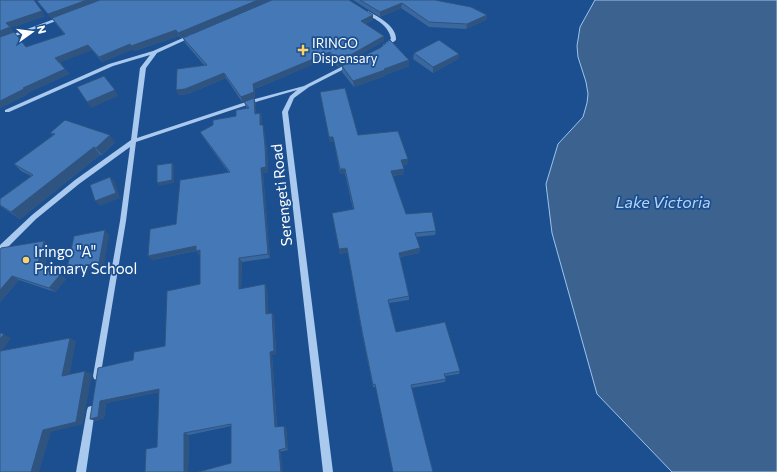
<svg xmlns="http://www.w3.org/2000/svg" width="777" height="472" viewBox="0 0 777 472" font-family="Commissioner,sans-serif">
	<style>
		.water { fill: #3c6290; stroke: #9cc4f0 }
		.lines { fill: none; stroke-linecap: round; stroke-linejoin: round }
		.minor { fill: #a9c9ee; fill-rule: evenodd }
		.wall { fill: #3a679d }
		.shaded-wall { fill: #305480 }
		.building { fill: #4478b7; stroke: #305480 }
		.poi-dot { fill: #ffd166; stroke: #1b4f8f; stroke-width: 1.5 }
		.labels { text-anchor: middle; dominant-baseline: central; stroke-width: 3.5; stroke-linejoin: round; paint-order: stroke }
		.far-poi-label { font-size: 13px; fill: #fff; stroke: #1b4f8f; text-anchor: start }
		.street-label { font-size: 15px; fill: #fff; stroke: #1b4f8f }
		.poi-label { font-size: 15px; fill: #fff; stroke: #1b4f8f; text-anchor: start }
		.water-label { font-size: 16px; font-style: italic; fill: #b5d3f5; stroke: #1b4f8f }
	</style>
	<rect width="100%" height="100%" fill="#1b4f8f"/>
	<path class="water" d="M595 0H777V472H672L597 394 552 233 546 184 558 144 583 117 587 103 588 94 586 82 578 57 577 46 580 27Z"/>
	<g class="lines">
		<g class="minor">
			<path d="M364 11H368C378 17 397 26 396 40L387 47H383V45L391 39C389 25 375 19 364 13Z"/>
			<path d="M60 17 64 18 0 42V39Z"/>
			<path d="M192 34H194V36L157 53 146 68 137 138 255 99 304 86 347 64H351L352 65 309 87 294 98 288 112 333 472H323L282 112 290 96 297 90 259 101 136 142 126 221 100 379 97 380 94 379 93 376 120 221 130 147 79 184 36 219 3 252 0 253V245L32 215 75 180 131 140 140 68 150 55 113 66 9 112H5V110L109 64 153 51Z"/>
			<path d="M91 406 94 407 95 410 86 472H76L87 410 88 407Z"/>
		</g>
	</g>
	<g class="wall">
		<path d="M0 0 45 16 10 28 26 47 64 34 52 19 41 6 37 1 271 0 181 38 179 36 134 51 133 49 102 62 92 50 60 62 69 74 27 93 28 94 0 108Z"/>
		<path d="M353 0H435L487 15 486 20 466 29 429 27 401 8 380 17Z"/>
		<path d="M373 20 365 24 384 36V41L338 67 330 57 255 89V97L242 102 226 78 188 94 178 95 204 65 185 43 183 38Z"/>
		<path d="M414 53 459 54 458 59 433 73 413 59Z"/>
		<path d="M342 66H409L385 75V76L354 87 342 72Z"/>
		<path d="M320 92 358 135 408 159V164L403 165 404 169V174L393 176 406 214 436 231 435 235 416 237 420 248 419 253 400 257 409 296V300L389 303 396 332 460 371 459 374 445 376 446 379 445 382 411 388 373 387 362 334 348 252 340 254 332 213 353 209 345 174H340L334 142H330Z"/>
		<path d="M254 98 256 104V113H260L262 118V125L264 130 267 151 268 172 263 173 270 258 242 262 241 289 267 288 268 314 272 313 274 317 276 354 272 355 277 427H286L288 450 231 463V426L189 435 188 472H145L157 447 159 392 106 403 104 418 96 421 90 419 133 360 165 346 200 284V255H199L196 251 152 260 176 224 229 173 203 137 200 132 236 116 247 109 244 102Z"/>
		<path d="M50 133 115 142 102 155H100L20 219 0 206V199L31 176 21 171 14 164 53 135Z"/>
		<path d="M44 241 49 245 44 269 60 275 66 279 55 292 19 280 0 302V250Z"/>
	</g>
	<g class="shaded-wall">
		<path d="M87 0H105L52 19 48 14Z"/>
		<path d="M258 0H271L181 38 178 33Z"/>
		<path d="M402 3 401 8 380 17V12Z"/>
		<path d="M42 11 45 16 10 28 14 32 0 37V31L6 23Z"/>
		<path d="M373 15V20L361 26V21Z"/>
		<path d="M487 15 486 20 466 29 467 24Z"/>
		<path d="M176 30 179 36 134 51 131 46Z"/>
		<path d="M384 36V41L338 67V62Z"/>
		<path d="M130 44 133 49 102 62 99 57Z"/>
		<path d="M88 45 92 50 59 63 55 58Z"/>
		<path d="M330 52V57L255 89V97L242 102 241 97 253 84Z"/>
		<path d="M459 54 458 59 433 73V67Z"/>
		<path d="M409 60V66L385 75V76L354 87 353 81 384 69Z"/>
		<path d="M65 69 69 74 27 93 28 94 0 108V101L23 88Z"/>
		<path d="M224 73 226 78 188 94 178 95 176 90Z"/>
		<path d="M115 90 118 96 91 108 87 102Z"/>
		<path d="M254 98 256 104 257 119 255 114Z"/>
		<path d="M260 113 262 118V131L260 125Z"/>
		<path d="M263 125 264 130 267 151 268 172 263 173 270 258 268 254 261 168Z"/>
		<path d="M110 135 115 142 102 155 96 148Z"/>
		<path d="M329 137H333L334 142H330Z"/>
		<path d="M94 147 100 155 20 219 11 212Z"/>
		<path d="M408 159V164L401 165V160Z"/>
		<path d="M172 163 174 165V183L159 186 157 183Z"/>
		<rect x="340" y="169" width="5" height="5"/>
		<path d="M404 169V174L391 176V171Z"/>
		<path d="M110 177 115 182 120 198 100 206 95 201Z"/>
		<path d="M105 230 109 235 104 267 72 273 67 269Z"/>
		<path d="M44 241 49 245 43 272 37 267Z"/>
		<path d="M196 246 199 250 152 260 148 256Z"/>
		<path d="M347 248 348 252 340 254 339 249Z"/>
		<path d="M420 248 419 253 399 257V253Z"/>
		<path d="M200 250 203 255H199L196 251Z"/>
		<path d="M239 258 242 262 241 293 239 289Z"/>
		<path d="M60 275 66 279 55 292 49 288Z"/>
		<path d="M12 276 19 280 0 302V290Z"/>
		<path d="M265 284 267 288 269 318 266 314Z"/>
		<path d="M272 313 274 317 276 354 272 355 277 429 275 427 270 352Z"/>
		<path d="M4 334 11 338 0 354V339Z"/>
		<path d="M70 338 76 341 69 379 62 376Z"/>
		<path d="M85 371 92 374 83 424 51 432 39 472H31L43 430Z"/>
		<path d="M159 389 163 391 106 403 104 418 96 421 90 419 100 401Z"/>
		<path d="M284 426 286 427 288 450 286 448Z"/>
		<path d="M184 433 189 435 188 472H184Z"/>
		<path d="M279 450 281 451 283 472H281Z"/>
	</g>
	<g class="building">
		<path d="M0 0H34L42 11 6 23 10 27 0 31Z"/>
		<path d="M40 0H87L48 14 37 1Z"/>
		<path d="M100 0H258L178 33 176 30 131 46 130 44 99 57 88 45 55 58 65 69 23 88 24 89 0 101V37L14 32 26 47 65 34 52 18Z"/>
		<path d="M272 0H349L373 15 361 21 384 36 338 62 330 52 253 84 254 92 241 97 224 73 185 89 176 90 177 69 207 65 183 38Z"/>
		<path d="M360 0H435L471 7 487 15 467 24 429 22 402 3 380 12Z"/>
		<path d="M390 40 409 60 384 69 385 70 353 81 342 66 380 48Z"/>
		<path d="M439 40 459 54 433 67 414 53Z"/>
		<path d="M104 76 115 90 87 102 77 87Z"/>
		<path d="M345 88 358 135 398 131 408 159 401 160 404 169 391 171 406 214 432 212 436 231 415 233 420 248 399 253 409 296 388 300 396 332 445 322 460 371 444 374 446 379 411 385 433 472H393L375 384 373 385 362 331 347 248 339 249 332 213 354 209 345 169H340L333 137H329L320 92Z"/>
		<path d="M254 98 255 114 260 113V125H263L265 146 266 167 261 168 268 254 239 258V289L265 284 266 314 272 313 274 351 270 352 275 427 284 426 286 448 279 450 281 472H198L231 463V424L184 433V472H145L146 449 157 447 159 389 100 401 98 417 90 419 98 368 133 360 134 352 165 346 167 291 200 284V250L196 251V246L148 256 150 229 176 224 180 180 230 172 200 132 213 125V120L236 116V110L249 108 244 102Z"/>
		<path d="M65 120 110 135 96 148 94 147 11 212 0 205V199L33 175 14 164 55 134 50 133Z"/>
		<path d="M172 163V180L157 183V165Z"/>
		<path d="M110 177 116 193 95 201 90 185Z"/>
		<path d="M105 230 99 263 67 269 74 236Z"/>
		<path d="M44 241 37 267 60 275 49 288 12 276 0 290V250L1 248Z"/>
		<path d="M0 333 4 334 0 339Z"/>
		<path d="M70 338 62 376 85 371 76 422 43 430 31 472H0V351Z"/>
	</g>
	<g class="poi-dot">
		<path d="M301 44h4v4h4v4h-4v4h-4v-4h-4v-4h4z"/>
		<circle cx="26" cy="260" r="4"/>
	</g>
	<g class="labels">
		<g class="far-poi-label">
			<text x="312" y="43">IRINGO<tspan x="312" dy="15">Dispensary</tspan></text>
		</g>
		<g class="street-label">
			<text transform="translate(281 195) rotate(-96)">Serengeti Road</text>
		</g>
		<g class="poi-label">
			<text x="34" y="251">Iringo "A"<tspan x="34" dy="17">Primary School</tspan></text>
		</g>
		<g class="water-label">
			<text x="663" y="201">Lake Victoria</text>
		</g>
	</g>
	<g transform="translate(32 32) rotate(76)" stroke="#1b4f8f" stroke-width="3" paint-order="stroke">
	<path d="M0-3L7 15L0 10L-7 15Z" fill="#ffffff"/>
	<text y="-6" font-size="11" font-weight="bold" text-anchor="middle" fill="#ffffff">N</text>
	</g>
</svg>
